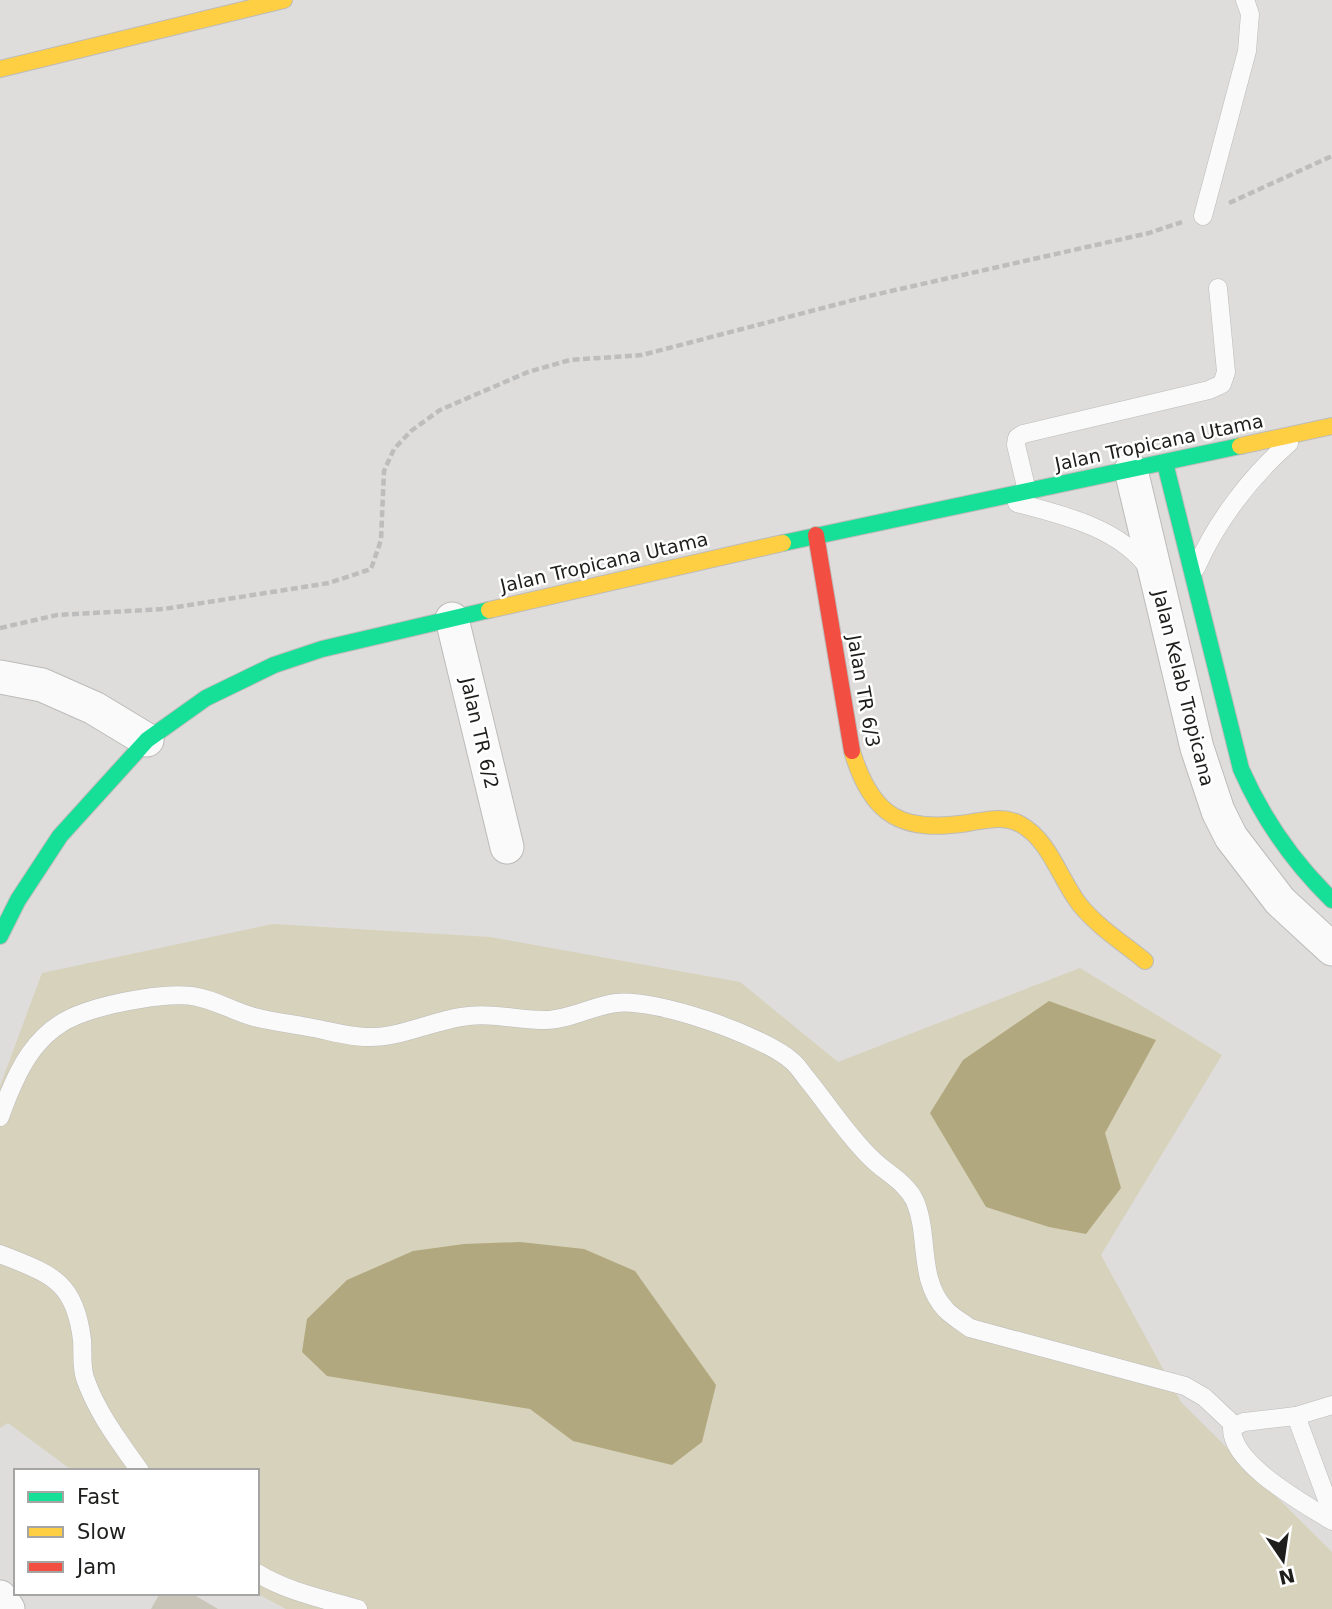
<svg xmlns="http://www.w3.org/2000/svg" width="1332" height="1609" viewBox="0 0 1332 1609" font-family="'DejaVu Sans',sans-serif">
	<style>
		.green { fill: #d7d2bb }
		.water { fill: #b2a87f }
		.building { fill: #c9c5b9 }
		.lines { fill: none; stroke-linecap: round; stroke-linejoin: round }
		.lane-casing { stroke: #bcbbba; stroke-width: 19 }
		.street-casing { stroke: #bcbbba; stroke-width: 35 }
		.fast-casing { stroke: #bcbbba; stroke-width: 18 }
		.slow-casing { stroke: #bcbbba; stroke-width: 18 }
		.jam-casing { stroke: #bcbbba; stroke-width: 18 }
		.path { stroke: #bebdbd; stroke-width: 4.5; stroke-dasharray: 7 3.5; stroke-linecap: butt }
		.lane { stroke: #fafafa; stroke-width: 18 }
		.street { stroke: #fafafa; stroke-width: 33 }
		.fast { stroke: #16e098; stroke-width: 16 }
		.slow { stroke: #ffcf43; stroke-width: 16 }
		.jam { stroke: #f24e42; stroke-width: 16 }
		.labels { text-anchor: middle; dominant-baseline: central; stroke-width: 5; stroke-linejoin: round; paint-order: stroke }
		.street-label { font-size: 19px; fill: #1e1e1c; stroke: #fff }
	</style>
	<rect width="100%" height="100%" fill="#dedddb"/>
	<path class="green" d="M273 924 490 937 740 982 838 1062 1080 968 1222 1055 1101 1255 1181 1402 1332 1552V1609H286L256 1593 257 1471H73L8 1423 0 1428V1086L42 973Z"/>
	<g class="water">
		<path d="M1049 1001 1156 1040 1105 1133 1121 1188 1086 1234 1049 1227 986 1207 930 1113 963 1060Z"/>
		<path d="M520 1242 584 1249 635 1271 716 1385 702 1442 672 1465 573 1441 530 1409 327 1376 302 1352 307 1319 347 1280 413 1251 464 1244Z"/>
	</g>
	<path class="building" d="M160 1593H191L218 1609H151Z"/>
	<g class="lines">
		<defs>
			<g id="lane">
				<path d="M1203 216 1247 51 1250 14 1245 0"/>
				<path d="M1027 491 1016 445 1017 438 1023 434 1209 390 1222 384 1226 372 1218 288"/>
				<path d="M1017 503C1063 515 1120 528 1149 569"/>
				<path d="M1196 568C1216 522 1251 476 1289 443"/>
				<path d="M0 1117C16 1072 35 1029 83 1013 110 1003 170 991 197 997 215 1000 235 1012 254 1017 273 1022 293 1024 313 1028 330 1031 349 1037 367 1037 399 1038 430 1022 461 1017 490 1012 517 1020 545 1020 569 1020 592 1006 616 1003 655 998 762 1035 792 1061 798 1066 802 1073 807 1079 829 1106 847 1135 872 1159 886 1173 906 1182 915 1201 930 1237 917 1279 946 1310 953 1317 962 1322 970 1328L1185 1386 1204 1397 1235 1426"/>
				<path d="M0 1254C50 1274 75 1280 82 1340 83 1353 81 1366 85 1378 97 1413 119 1441 140 1471"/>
				<path d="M1296 1416 1332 1513"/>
				<path d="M1235 1426 1232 1428C1231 1464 1305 1504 1332 1521"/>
				<path d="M1235 1426 1244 1422 1296 1416 1332 1405"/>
				<path d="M257 1573C288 1592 324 1599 358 1609"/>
			</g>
			<g id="street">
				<path d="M1131 470 1197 748 1218 811 1231 837 1280 901 1332 949"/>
				<path d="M452 619 507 847"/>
				<path d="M0 677 42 685 94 708 147 740"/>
				<path d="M0 1597 8 1609"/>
			</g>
			<g id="fast">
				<path d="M1165 463 1241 769C1263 819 1293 862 1332 900"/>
				<path d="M783 543 1240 446"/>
				<path d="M0 936 18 900 60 836 147 740 206 698 274 665 322 649 489 610"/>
			</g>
			<g id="slow">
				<path d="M0 69 284 0"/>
				<path d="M1240 446 1332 426"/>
				<path d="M489 610 783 543"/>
				<path d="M852 751C872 817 902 833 968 823 986 820 1003 815 1020 824 1050 840 1060 880 1080 905 1098 927 1123 943 1145 961"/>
			</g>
			<path id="jam" d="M816 535 852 751"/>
		</defs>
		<use href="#lane" class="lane-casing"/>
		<use href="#street" class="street-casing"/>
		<use href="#fast" class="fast-casing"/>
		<use href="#slow" class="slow-casing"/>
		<use href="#jam" class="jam-casing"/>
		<g class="path">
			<path d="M1229 203 1332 156"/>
			<path d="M0 628 57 615 164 609 329 583 371 569 381 540 384 471 394 449 411 431 440 410 528 372 570 360 642 355 869 296 1149 233 1182 222"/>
		</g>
		<use href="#lane" class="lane"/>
		<use href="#street" class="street"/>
		<use href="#fast" class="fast"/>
		<use href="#slow" class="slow"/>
		<use href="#jam" class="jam"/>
	</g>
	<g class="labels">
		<g class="street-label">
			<text transform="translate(1159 442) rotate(-12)">Jalan Tropicana Utama</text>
			<text transform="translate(604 562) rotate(-13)">Jalan Tropicana Utama</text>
			<text transform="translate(1184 688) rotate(76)">Jalan Kelab Tropicana</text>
			<text transform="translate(864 691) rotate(80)">Jalan TR 6/3</text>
			<text transform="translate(480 733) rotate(77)">Jalan TR 6/2</text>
		</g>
	</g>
	<rect x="14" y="1469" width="245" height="126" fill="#ffffff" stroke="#a5a5a4" stroke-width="2"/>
	<rect x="28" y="1492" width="35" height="10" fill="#16e098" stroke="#a5a5a4" stroke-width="2"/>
	<text x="77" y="1504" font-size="21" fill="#1e1e1c">Fast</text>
	<rect x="28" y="1527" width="35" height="10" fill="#ffcf43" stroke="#a5a5a4" stroke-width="2"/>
	<text x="77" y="1539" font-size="21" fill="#1e1e1c">Slow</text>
	<rect x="28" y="1562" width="35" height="10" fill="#f24e42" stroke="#a5a5a4" stroke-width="2"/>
	<text x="77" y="1574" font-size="21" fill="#1e1e1c">Jam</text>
	<g transform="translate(1283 1560) rotate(167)" stroke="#ffffff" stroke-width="5" paint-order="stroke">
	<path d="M0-5L12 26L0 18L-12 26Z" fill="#1e1e1c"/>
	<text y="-10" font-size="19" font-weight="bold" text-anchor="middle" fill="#1e1e1c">N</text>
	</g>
</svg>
